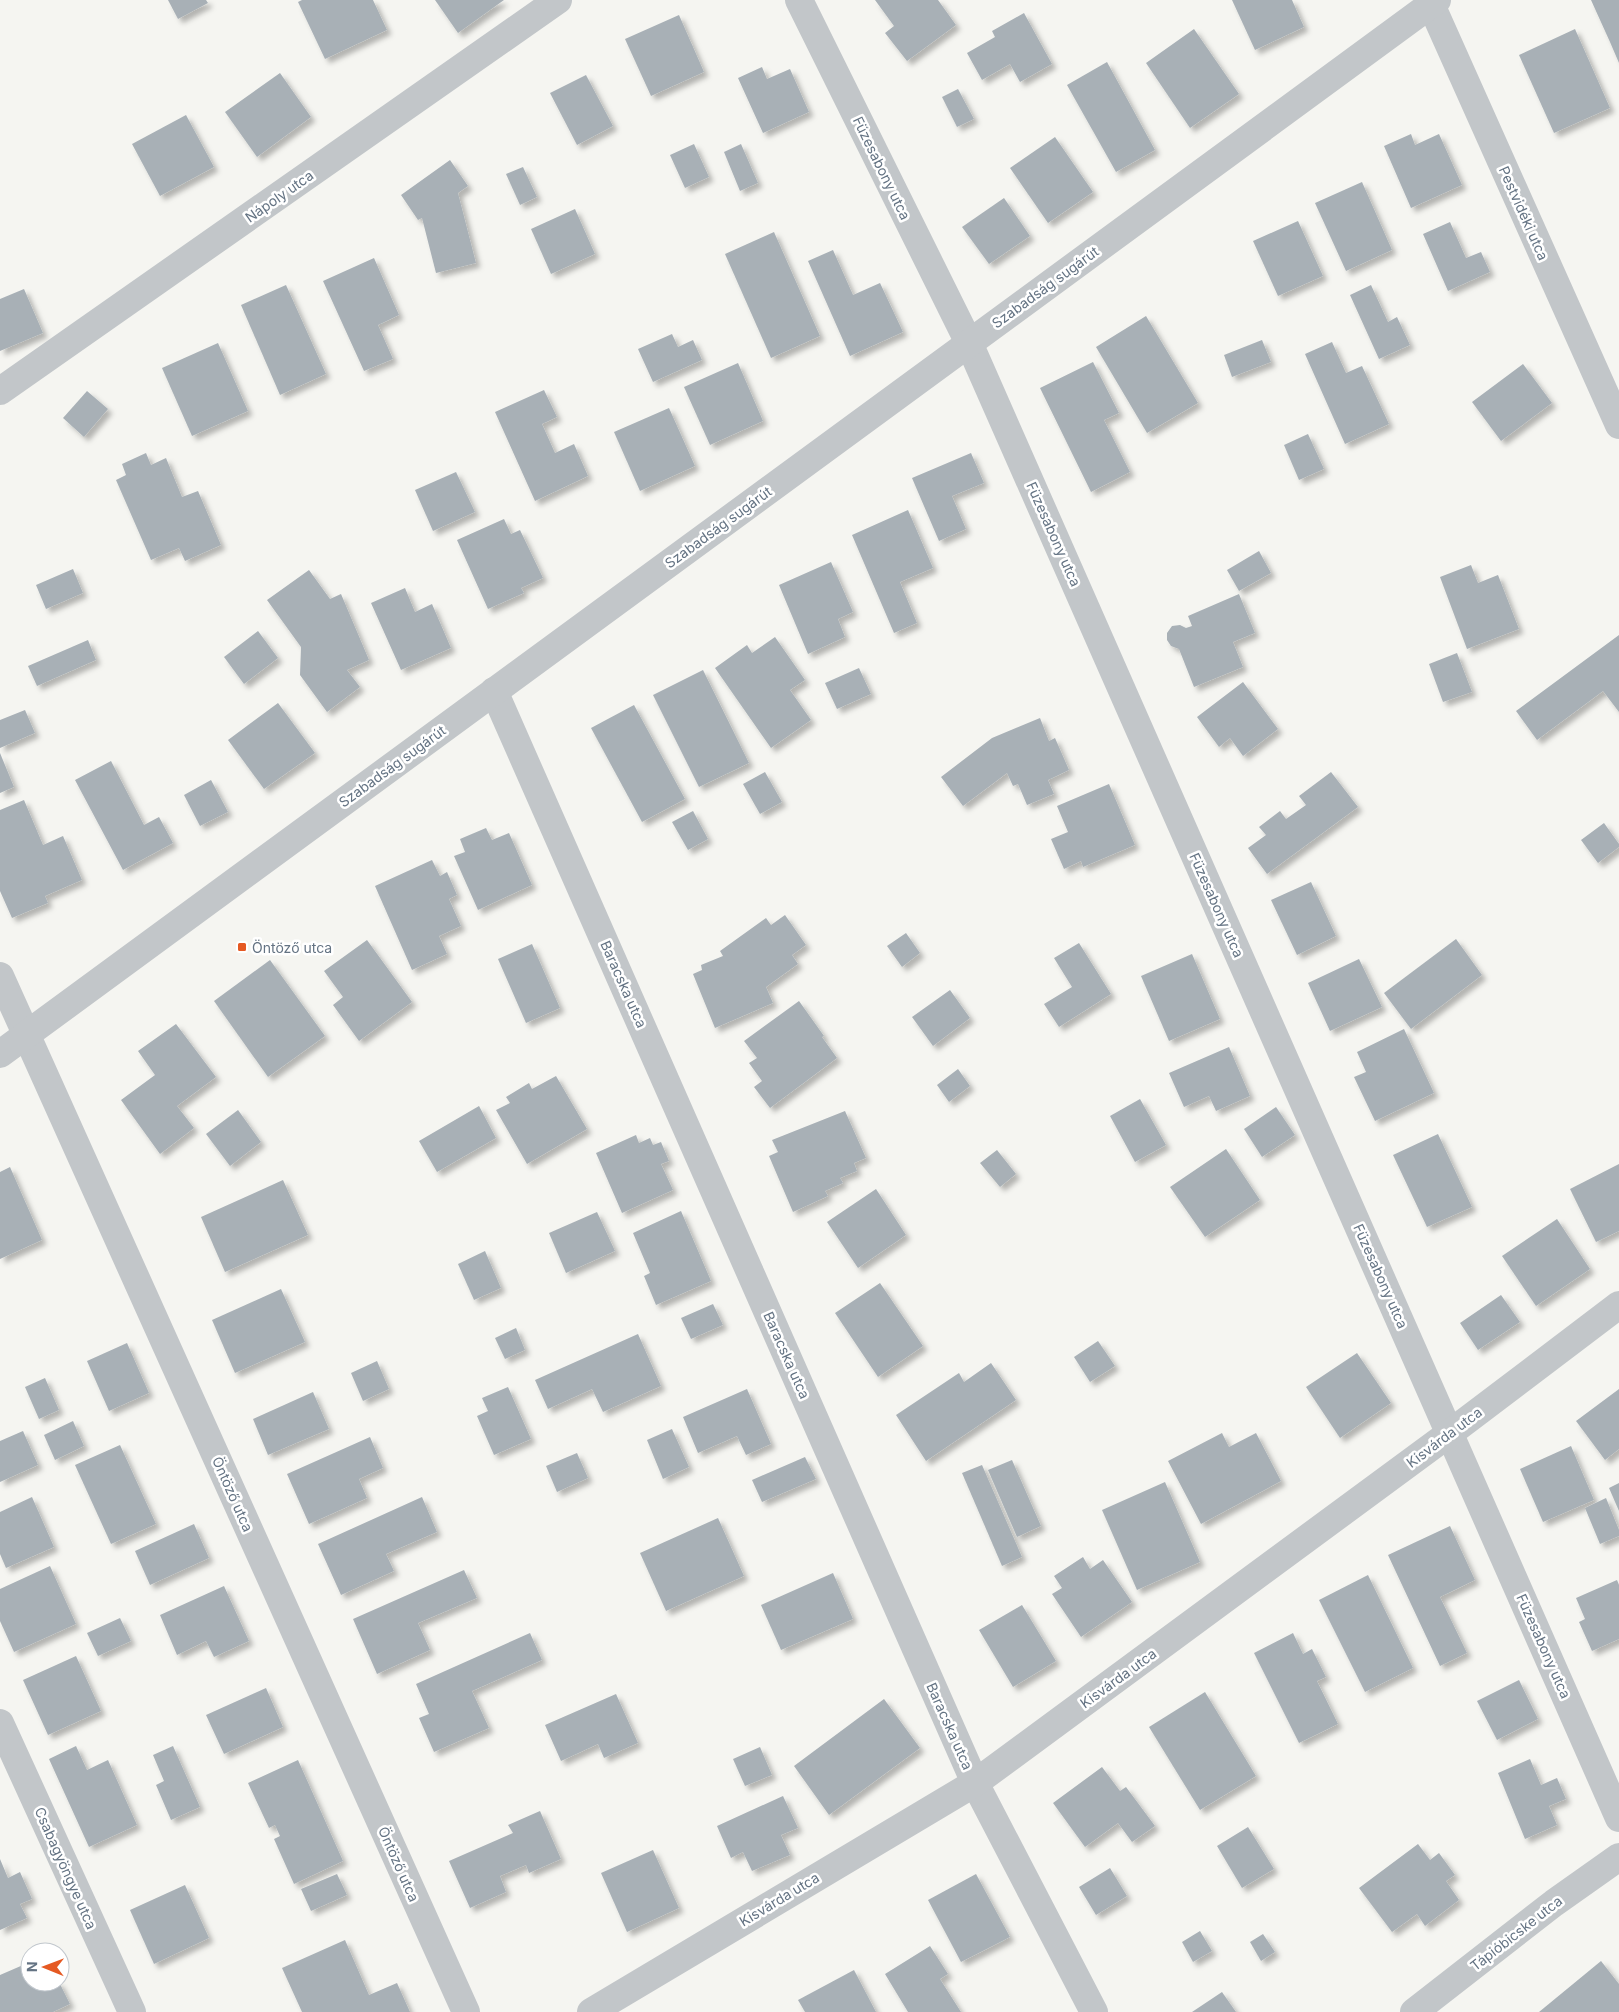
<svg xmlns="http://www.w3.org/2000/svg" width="1619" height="2012" viewBox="0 0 1619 2012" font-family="Inter,sans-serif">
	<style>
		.building { fill: #a8b0b6; filter: url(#shadow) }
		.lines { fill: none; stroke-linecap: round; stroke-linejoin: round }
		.street { stroke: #c2c6c9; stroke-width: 28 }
		.poi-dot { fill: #e55922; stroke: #fff; stroke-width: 2 }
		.labels { text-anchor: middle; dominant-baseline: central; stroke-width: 5; stroke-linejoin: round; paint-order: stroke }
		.street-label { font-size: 14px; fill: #647383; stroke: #fff }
		.poi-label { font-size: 14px; fill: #647383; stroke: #fff; text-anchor: start }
	</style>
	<defs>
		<filter id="shadow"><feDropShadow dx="4.5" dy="4.5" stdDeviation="2.5" flood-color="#0004"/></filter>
	</defs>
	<rect width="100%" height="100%" fill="#f5f5f1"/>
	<g class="building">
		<path d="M168 0H206L208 3 178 19Z"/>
		<path d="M302 0H373L387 30 325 59 298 2Z"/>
		<path d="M435 0H504L458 33Z"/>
		<path d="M875 0H938L956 25 907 61 885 33 894 26Z"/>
		<path d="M1232 0H1292L1304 27 1255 50Z"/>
		<path d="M1591 0H1619V63L1610 42Z"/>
		<path d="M1024 13 1052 64 1020 82 1010 64 982 80 967 53 995 37 992 31Z"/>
		<path d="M679 15 704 72 651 96 625 39Z"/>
		<path d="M1194 29 1239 94 1190 128 1146 63Z"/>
		<path d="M1575 29 1610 108 1554 133 1519 55Z"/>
		<path d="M1107 62 1155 150 1116 172 1067 85Z"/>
		<path d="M762 67 767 79 790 69 809 112 763 133 738 78Z"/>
		<path d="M280 73 311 117 257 157 225 112Z"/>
		<path d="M586 75 613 126 577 145 550 93Z"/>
		<path d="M958 89 974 119 957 127 942 97Z"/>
		<path d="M186 115 214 167 160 196 132 144Z"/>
		<path d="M1411 134 1415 145 1439 134 1462 185 1411 208 1384 146Z"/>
		<path d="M1055 137 1093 192 1048 223 1010 168Z"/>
		<path d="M694 144 709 177 685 188 670 155Z"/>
		<path d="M741 144 758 183 740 191 724 152Z"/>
		<path d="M450 160 468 186 458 193 476 263 436 273 422 218 418 220 401 195Z"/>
		<path d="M523 167 537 197 520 205 506 174Z"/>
		<path d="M1362 182 1392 250 1346 271 1315 203Z"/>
		<path d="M1004 198 1030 236 989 264 962 227Z"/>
		<path d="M575 209 595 254 551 274 531 229Z"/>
		<path d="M1298 221 1323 276 1278 296 1253 241Z"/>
		<path d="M1450 222 1466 258 1481 252 1490 272 1448 291 1423 234Z"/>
		<path d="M774 232 820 336 771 358 725 254Z"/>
		<path d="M833 250 853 295 880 283 903 332 850 356 808 261Z"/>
		<path d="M374 258 399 315 378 325 393 359 364 371 323 281Z"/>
		<path d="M286 285 326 374 280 395 241 305Z"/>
		<path d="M1371 285 1388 322 1397 317 1410 345 1379 359 1350 295Z"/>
		<path d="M24 289 43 333 0 351V299Z"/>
		<path d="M1146 316 1198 403 1147 433 1096 347Z"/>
		<path d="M672 334 678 347 693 340 702 360 653 382 638 349Z"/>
		<path d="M1262 340 1271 362 1232 377 1224 355Z"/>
		<path d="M1332 342 1346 373 1362 366 1389 424 1345 444 1305 354Z"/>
		<path d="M218 343 248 411 192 436 162 368Z"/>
		<path d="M1093 362 1119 413 1104 420 1130 472 1091 492 1040 388Z"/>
		<path d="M738 363 763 421 710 445 684 387Z"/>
		<path d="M1523 364 1552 403 1501 441 1472 402Z"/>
		<path d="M544 390 557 417 542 424 555 453 574 444 588 476 535 501 495 412Z"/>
		<path d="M87 391 108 409 84 437 63 418Z"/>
		<path d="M669 408 695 466 640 491 614 432Z"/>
		<path d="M1308 434 1324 469 1299 480 1284 445Z"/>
		<path d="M146 453 151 465 166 458 182 497 198 491 221 545 185 561 179 548 151 560 116 480 126 475 122 464Z"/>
		<path d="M971 453 984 483 952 496 966 529 939 541 912 478Z"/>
		<path d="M456 472 475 512 433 531 415 490Z"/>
		<path d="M908 510 933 568 900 582 917 623 894 633 852 535Z"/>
		<path d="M504 519 511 534 520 530 543 578 521 588 524 593 488 609 457 540Z"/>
		<path d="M1259 551 1271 573 1239 591 1227 570Z"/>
		<path d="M831 562 853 612 838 619 845 637 808 654 779 585Z"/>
		<path d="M1471 565 1478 583 1498 575 1519 629 1467 649 1440 577Z"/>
		<path d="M73 569 83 593 46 609 36 585Z"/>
		<path d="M309 570 330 599 341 594 369 660 347 670 360 687 327 712 300 675 301 647 267 600Z"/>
		<path d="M405 588 415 612 432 604 451 648 401 670 371 603Z"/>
		<path d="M1239 594 1255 633 1233 642 1243 667 1194 687 1179 649 1171 646 1167 640V633L1172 626 1180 625 1186 628 1192 626 1188 616Z"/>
		<path d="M258 631 278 658 244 684 224 657Z"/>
		<path d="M1619 635V712L1603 691 1537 740 1516 711Z"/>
		<path d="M775 637 805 680 790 690 811 720 771 748 715 668 747 645 752 653Z"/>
		<path d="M88 640 96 660 37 686 28 666Z"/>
		<path d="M1457 653 1472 692 1443 702 1429 664Z"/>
		<path d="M859 668 871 694 837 709 825 683Z"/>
		<path d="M703 670 749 763 699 787 653 695Z"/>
		<path d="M1243 682 1278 729 1243 756 1230 738 1219 747 1197 717Z"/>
		<path d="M278 703 315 753 264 789 228 740Z"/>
		<path d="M634 705 685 799 642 822 591 728Z"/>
		<path d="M25 710 35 733 0 748V720Z"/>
		<path d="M1040 718 1049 741 1055 738 1069 770 1048 780 1054 794 1027 805 1018 784 1013 786 1007 773 963 806 941 777 992 738Z"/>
		<path d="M0 753 14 787 0 793Z"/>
		<path d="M111 761 144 825 159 817 173 843 123 870 75 780Z"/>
		<path d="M765 772 782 802 760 814 743 784Z"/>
		<path d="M1331 772 1358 807 1267 874 1248 848 1266 835 1259 827 1280 811 1286 819 1306 805 1299 796Z"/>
		<path d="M211 780 228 812 200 826 184 795Z"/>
		<path d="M1109 784 1135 845 1083 867 1081 861 1064 869 1051 839 1068 832 1057 806Z"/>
		<path d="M24 800 43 845 63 836 82 880 45 896 48 903 12 918 0 891V810Z"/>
		<path d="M693 811 708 839 688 850 672 822Z"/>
		<path d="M1604 823 1619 844V847L1598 863 1581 840Z"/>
		<path d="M486 828 492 840 509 833 532 885 478 910 454 856 465 852 460 839Z"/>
		<path d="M432 860 440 876 447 872 457 895 449 899 461 926 439 936 447 954 412 970 375 886Z"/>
		<path d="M1311 882 1336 936 1297 955 1271 900Z"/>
		<path d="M785 915 806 945 792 955 798 964 766 987 773 1003 715 1028 693 974 702 970 701 965 723 956 720 951 766 918 771 925Z"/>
		<path d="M906 933 920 953 902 967 887 946Z"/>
		<path d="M1456 939 1482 975 1411 1029 1384 993Z"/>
		<path d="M367 940 412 1002 359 1041 333 1005 343 997 324 971Z"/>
		<path d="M1079 943 1111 994 1059 1027 1044 1004 1072 987 1054 958Z"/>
		<path d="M532 944 560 1008 526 1023 498 959Z"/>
		<path d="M1192 954 1220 1019 1169 1041 1141 976Z"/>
		<path d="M1359 959 1382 1007 1330 1031 1308 983Z"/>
		<path d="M270 960 325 1036 268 1077 214 1001Z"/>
		<path d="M950 990 970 1018 933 1046 912 1017Z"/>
		<path d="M799 1001 824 1036 822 1037 837 1058 770 1108 754 1087 762 1081 749 1063 757 1058 744 1041Z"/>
		<path d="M176 1024 216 1077 177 1106 194 1128 160 1154 121 1100 155 1075 138 1051Z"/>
		<path d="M1404 1029 1434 1093 1375 1121 1354 1077 1366 1072 1357 1052Z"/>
		<path d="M1229 1047 1250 1096 1216 1111 1209 1096 1184 1107 1169 1073Z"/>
		<path d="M958 1069 970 1086 949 1102 937 1085Z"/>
		<path d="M556 1076 587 1129 527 1164 496 1110 510 1103 506 1097 529 1083 532 1089Z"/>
		<path d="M1140 1099 1166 1145 1135 1162 1110 1116Z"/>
		<path d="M479 1106 496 1138 437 1172 419 1141Z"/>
		<path d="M1276 1107 1295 1135 1262 1157 1244 1129Z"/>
		<path d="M238 1110 261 1142 230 1166 206 1134Z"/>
		<path d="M845 1111 866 1158 854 1163 857 1171 840 1178 843 1183 825 1191 828 1196 793 1212 769 1156 778 1152 772 1140Z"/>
		<path d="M1438 1134 1472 1207 1427 1227 1393 1155Z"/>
		<path d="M636 1135 639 1143 650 1138 653 1145 661 1142 669 1161 661 1164 673 1190 622 1213 596 1153Z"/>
		<path d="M1226 1149 1260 1200 1205 1237 1170 1187Z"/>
		<path d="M997 1150 1016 1174 1000 1187 980 1163Z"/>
		<path d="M1619 1164V1231L1596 1242 1570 1189Z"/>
		<path d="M10 1167 42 1240 0 1259V1172Z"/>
		<path d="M283 1180 308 1235 225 1272 201 1217Z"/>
		<path d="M876 1189 906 1235 858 1268 827 1222Z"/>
		<path d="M681 1211 711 1281 656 1305 644 1276 650 1273 633 1233Z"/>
		<path d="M597 1212 615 1251 566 1273 549 1233Z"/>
		<path d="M1557 1219 1590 1269 1536 1306 1502 1256Z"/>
		<path d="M485 1251 501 1288 474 1300 458 1264Z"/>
		<path d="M880 1283 923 1346 878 1377 835 1313Z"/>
		<path d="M281 1289 305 1342 235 1373 212 1320Z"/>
		<path d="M1501 1295 1520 1322 1478 1350 1460 1323Z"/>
		<path d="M713 1304 723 1325 691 1339 681 1318Z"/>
		<path d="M516 1328 525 1350 505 1359 495 1338Z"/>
		<path d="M638 1334 661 1386 603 1412 592 1389 548 1409 535 1380Z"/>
		<path d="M1098 1341 1115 1366 1090 1382 1074 1357Z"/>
		<path d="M127 1343 149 1393 109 1411 87 1361Z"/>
		<path d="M1357 1353 1391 1403 1340 1438 1306 1387Z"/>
		<path d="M377 1361 389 1389 363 1401 351 1373Z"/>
		<path d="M991 1363 1016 1400 926 1461 896 1415 959 1373 964 1382Z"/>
		<path d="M45 1378 59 1410 39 1419 25 1387Z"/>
		<path d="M508 1387 531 1439 494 1455 477 1416 488 1411 482 1398Z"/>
		<path d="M747 1389 771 1444 746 1455 737 1436 698 1453 683 1417Z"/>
		<path d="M1619 1389V1449L1605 1460 1576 1421Z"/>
		<path d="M313 1392 329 1429 268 1455 253 1419Z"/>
		<path d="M73 1421 84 1446 55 1460 44 1435Z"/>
		<path d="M672 1429 689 1467 663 1479 647 1440Z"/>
		<path d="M23 1431 38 1465 0 1482V1441Z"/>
		<path d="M1222 1433 1229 1447 1256 1433 1281 1481 1201 1524 1168 1461Z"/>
		<path d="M370 1437 383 1468 359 1479 367 1498 309 1524 287 1474Z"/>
		<path d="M120 1445 156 1524 111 1544 75 1465Z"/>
		<path d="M1571 1446 1594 1500 1543 1522 1520 1469Z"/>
		<path d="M577 1453 588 1478 557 1492 546 1466Z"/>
		<path d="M805 1457 816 1479 762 1502 752 1480Z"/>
		<path d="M1012 1460 1041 1526 1017 1537 988 1470Z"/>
		<path d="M982 1465 1022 1557 1002 1566 962 1473Z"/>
		<path d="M1165 1482 1200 1562 1137 1590 1102 1510Z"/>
		<path d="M1619 1483V1511L1609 1488Z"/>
		<path d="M32 1497 54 1547 6 1568 0 1554V1512Z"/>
		<path d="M422 1497 437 1532 386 1554 394 1571 341 1595 318 1544Z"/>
		<path d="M1606 1498 1619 1530V1536L1600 1544 1585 1508Z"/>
		<path d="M718 1518 744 1576 666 1611 640 1553Z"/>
		<path d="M194 1524 209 1558 150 1585 135 1551Z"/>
		<path d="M1450 1526 1475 1580 1440 1597 1467 1653 1440 1666 1388 1555Z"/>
		<path d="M1083 1557 1090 1569 1103 1560 1132 1602 1081 1637 1052 1594 1062 1588 1054 1576Z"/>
		<path d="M50 1566 76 1624 14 1652 0 1621V1589Z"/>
		<path d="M464 1570 477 1598 418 1623 430 1650 377 1674 353 1619Z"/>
		<path d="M833 1573 853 1619 781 1650 761 1605Z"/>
		<path d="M1368 1575 1413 1668 1365 1692 1319 1600Z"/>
		<path d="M1617 1580 1619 1585V1639L1592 1651 1579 1622 1585 1619 1576 1598Z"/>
		<path d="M224 1586 249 1641 214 1657 206 1641 177 1655 160 1615Z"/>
		<path d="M1022 1605 1056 1661 1013 1687 979 1630Z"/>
		<path d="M120 1618 131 1641 98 1656 87 1633Z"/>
		<path d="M530 1633 542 1660 472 1691 489 1728 434 1752 419 1718 429 1714 416 1684Z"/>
		<path d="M1293 1633 1303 1654 1312 1649 1326 1677 1317 1681 1338 1724 1299 1743 1254 1653Z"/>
		<path d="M76 1656 101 1711 48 1735 23 1680Z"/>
		<path d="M1519 1680 1538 1719 1497 1740 1477 1701Z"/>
		<path d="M266 1688 283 1727 224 1754 206 1715Z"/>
		<path d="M1205 1692 1256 1776 1200 1810 1149 1727Z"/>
		<path d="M616 1694 638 1743 604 1758 598 1744 561 1761 545 1725Z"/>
		<path d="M884 1699 920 1748 829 1815 794 1766Z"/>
		<path d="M76 1746 87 1770 108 1760 137 1825 89 1847 49 1759Z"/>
		<path d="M173 1746 200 1807 171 1820 156 1785 164 1781 153 1755Z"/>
		<path d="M760 1747 772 1775 745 1786 733 1759Z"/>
		<path d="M1530 1759 1541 1785 1557 1778 1566 1799 1549 1806 1557 1825 1525 1839 1498 1773Z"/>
		<path d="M298 1760 343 1861 294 1884 274 1839 280 1836 275 1825 269 1828 248 1783Z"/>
		<path d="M1102 1767 1120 1791 1126 1787 1155 1826 1132 1842 1118 1823 1085 1847 1053 1803Z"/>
		<path d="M783 1796 798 1828 781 1835 790 1855 752 1871 743 1852 731 1858 717 1826Z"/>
		<path d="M540 1811 561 1859 529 1873 526 1865 500 1876 506 1892 470 1908 449 1861 513 1833 508 1825Z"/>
		<path d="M1248 1827 1274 1869 1242 1888 1217 1846Z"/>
		<path d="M1418 1844 1430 1860 1439 1853 1455 1875 1446 1881 1459 1900 1425 1926 1417 1914 1392 1932 1359 1888Z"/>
		<path d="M653 1850 679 1908 627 1932 601 1873Z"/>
		<path d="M0 1859 8 1878 20 1872 32 1899 20 1904 27 1918 0 1930Z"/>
		<path d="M1110 1868 1127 1896 1096 1915 1079 1887Z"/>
		<path d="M337 1874 347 1895 311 1911 301 1889Z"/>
		<path d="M976 1874 1010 1937 961 1962 928 1900Z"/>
		<path d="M185 1885 209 1938 154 1964 130 1910Z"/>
		<path d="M1200 1931 1212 1951 1193 1962 1182 1942Z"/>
		<path d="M1263 1934 1275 1952 1261 1961 1250 1942Z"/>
		<path d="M345 1940 369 1995 397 1983 410 2012H302L282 1968Z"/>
		<path d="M930 1946 948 1974 940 1979 961 2012H908L885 1974Z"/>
		<path d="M1601 1961 1619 1984V2012H1539Z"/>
		<path d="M30 1962V1982H59L70 2004 53 2012H0V1975Z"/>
		<path d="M854 1970 876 2012H805L798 2000Z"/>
		<path d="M1222 1992 1236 2012H1192Z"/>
	</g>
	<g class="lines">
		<g class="street">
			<path d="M799 0 969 343 1619 1818"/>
			<path d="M1429 0 1619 425"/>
			<path d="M0 391 558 0"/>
			<path d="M494 691 975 1783 1094 2012"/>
			<path d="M0 976 466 2012"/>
			<path d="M0 1054 1437 0"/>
			<path d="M0 1723 132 2012"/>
			<path d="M591 2012 975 1783 1450 1433 1619 1305"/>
			<path d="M1414 2012 1554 1903 1619 1857"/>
		</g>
	</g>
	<rect class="poi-dot" x="237" y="942" width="10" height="10" rx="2.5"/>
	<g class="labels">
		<g class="street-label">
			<text transform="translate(882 168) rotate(64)">Füzesabony utca</text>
			<text transform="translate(279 196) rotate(-35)">Nápoly utca</text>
			<text transform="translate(1524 213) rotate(66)">Pestvidéki utca</text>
			<text transform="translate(1045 287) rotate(-36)">Szabadság sugárút</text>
			<text transform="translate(718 527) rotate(-36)">Szabadság sugárút</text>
			<text transform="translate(1054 534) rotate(66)">Füzesabony utca</text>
			<text transform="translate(392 766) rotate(-36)">Szabadság sugárút</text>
			<text transform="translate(1217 905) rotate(66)">Füzesabony utca</text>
			<text transform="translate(624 984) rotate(66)">Baracska utca</text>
			<text transform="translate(1381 1276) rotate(66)">Füzesabony utca</text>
			<text transform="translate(787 1355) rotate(66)">Baracska utca</text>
			<text transform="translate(1444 1437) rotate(-37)">Kisvárda utca</text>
			<text transform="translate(233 1494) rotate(66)">Öntöző utca</text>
			<text transform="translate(1544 1646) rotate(66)">Füzesabony utca</text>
			<text transform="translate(1118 1678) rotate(-36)">Kisvárda utca</text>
			<text transform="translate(950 1726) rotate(66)">Baracska utca</text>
			<text transform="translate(399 1864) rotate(66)">Öntöző utca</text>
			<text transform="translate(66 1868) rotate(66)">Csabagyöngye utca</text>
			<text transform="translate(779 1899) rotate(-31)">Kisvárda utca</text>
			<text transform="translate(1516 1933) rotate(-38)">Tápióbicske utca</text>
		</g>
		<g class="poi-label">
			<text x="252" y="947">Öntöző utca</text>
		</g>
	</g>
	<g transform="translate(45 1967) rotate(271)"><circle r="24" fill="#ffffff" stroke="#c1c7cd"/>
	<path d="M0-4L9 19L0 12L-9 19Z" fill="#e55922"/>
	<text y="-8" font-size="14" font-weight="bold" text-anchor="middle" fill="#647383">N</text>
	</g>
</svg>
